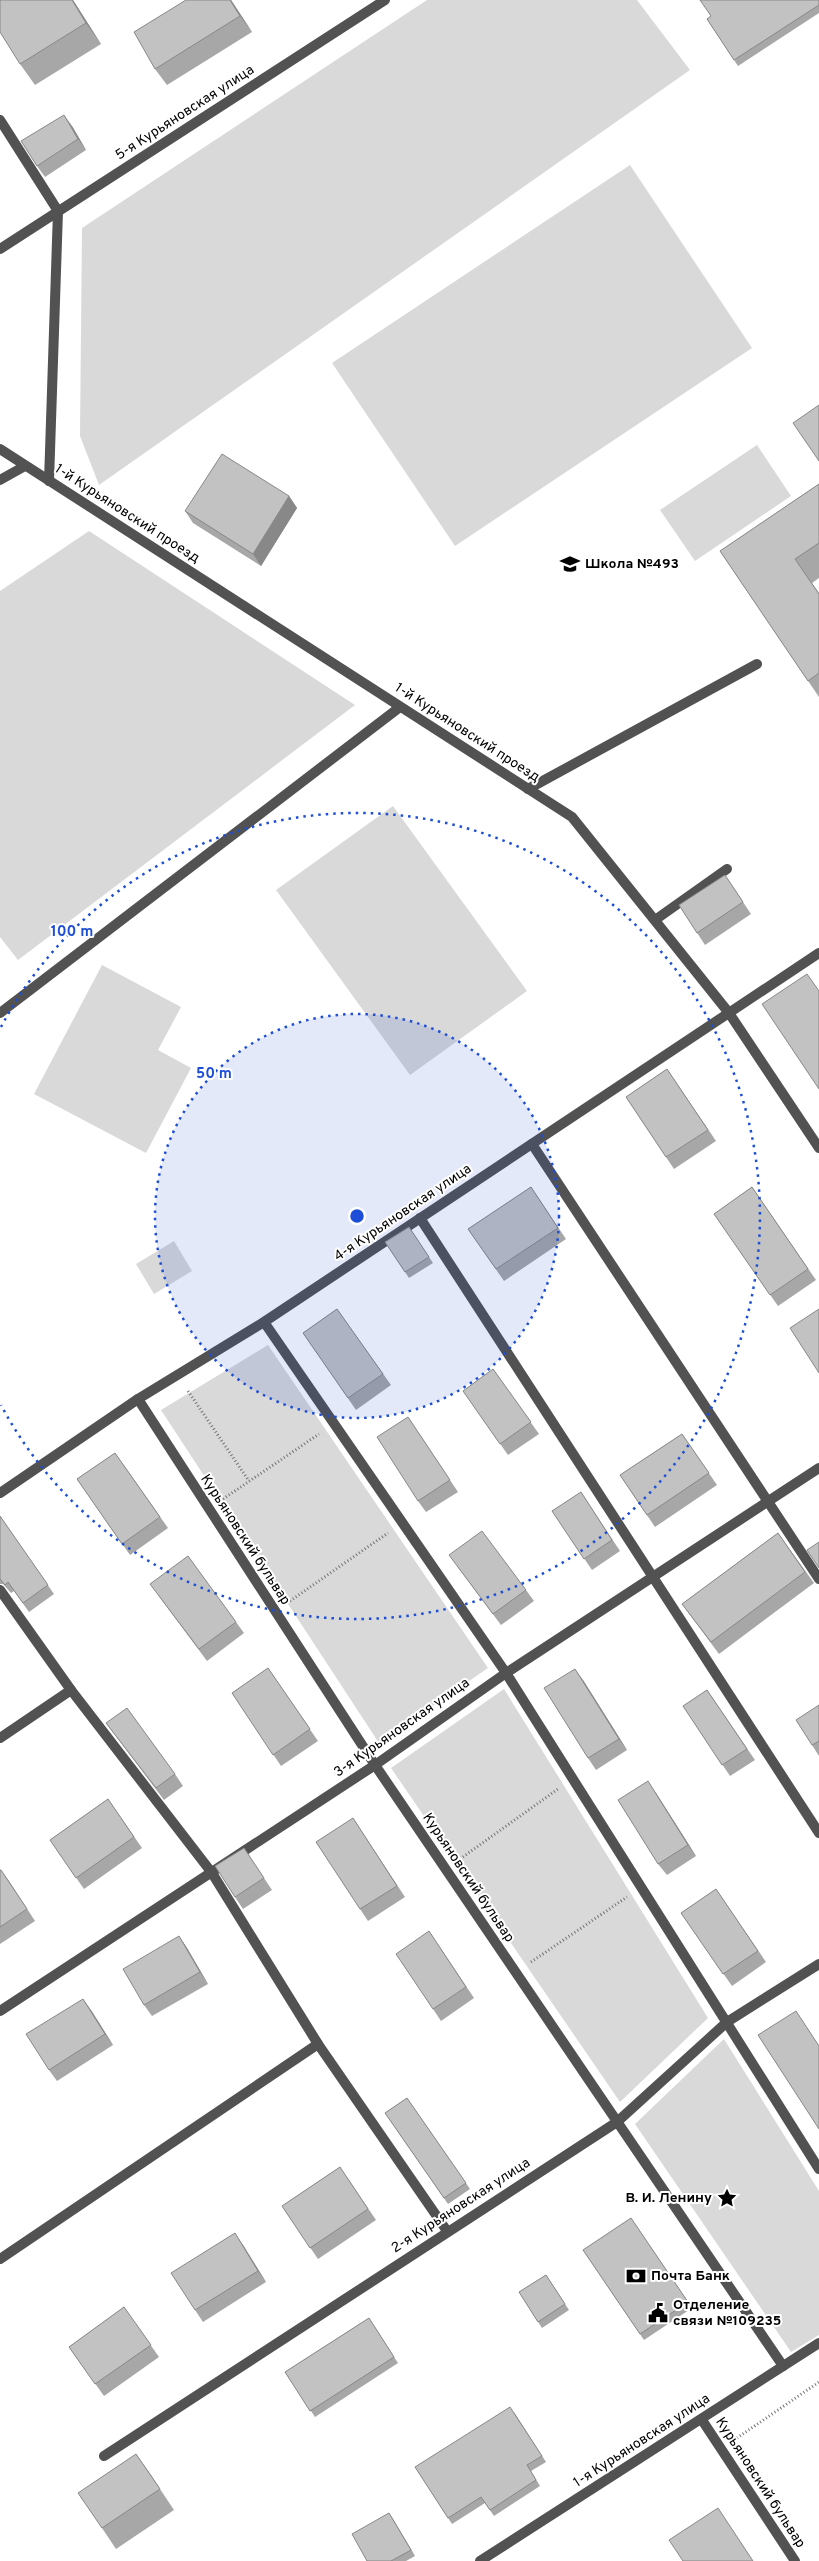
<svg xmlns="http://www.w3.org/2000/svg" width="819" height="2561" viewBox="0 0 819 2561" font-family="Overpass,sans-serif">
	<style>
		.green { fill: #d9d9d9 }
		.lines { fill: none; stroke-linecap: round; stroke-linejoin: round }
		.path { stroke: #747474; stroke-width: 3; stroke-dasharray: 1 2.5; stroke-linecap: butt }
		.lane { stroke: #525252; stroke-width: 10 }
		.street { stroke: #525252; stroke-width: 10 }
		.wall { fill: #a7a7a7 }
		.shaded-wall { fill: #888 }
		.building { fill: #c2c2c2; stroke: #888 }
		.ring { fill: none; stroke: #1d4ed8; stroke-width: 2.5; stroke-dasharray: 2.5 5 }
		.labels { text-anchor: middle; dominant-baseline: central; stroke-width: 4; stroke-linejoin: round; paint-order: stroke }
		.street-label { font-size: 14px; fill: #000; stroke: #fff }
		.poi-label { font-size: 14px; font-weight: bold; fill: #000; stroke: #fff; text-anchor: start }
		.centre { fill: #1d4ed8; stroke: #fff; stroke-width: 2.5 }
		.ring-label { font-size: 15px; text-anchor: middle; font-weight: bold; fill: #1d4ed8; stroke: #fff; stroke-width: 4; stroke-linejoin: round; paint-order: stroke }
	</style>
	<rect width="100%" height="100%" fill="#fff"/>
	<g class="green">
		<path d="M427 0H637L690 70 99 485 80 436 82 228Z"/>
		<path d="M630 165 752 348 455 546 332 363Z"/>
		<path d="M757 445 791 496 695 561 660 510Z"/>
		<path d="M89 531 355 705 18 960 0 937V591Z"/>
		<path d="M393 806 527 991 410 1075 276 890Z"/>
		<path d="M102 965 181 1007 158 1050 191 1068 146 1153 34 1094Z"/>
		<path d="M174 1241 192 1271 154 1294 136 1264Z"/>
		<path d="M268 1345 488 1668 379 1743 161 1410Z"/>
		<path d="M504 1689 708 2018 620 2102 391 1768Z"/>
		<path d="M724 2039 819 2191V2335L791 2352 635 2124Z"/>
	</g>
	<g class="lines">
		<g class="path">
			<path d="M188 1391 249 1481"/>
			<path d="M223 1499 319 1434"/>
			<path d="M290 1601 388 1533"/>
			<path d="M460 1859 558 1789"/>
			<path d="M531 1962 627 1897"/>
			<path d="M737 2438 819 2382"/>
		</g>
		<g class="lane">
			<path d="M0 120 58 211"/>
			<path d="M0 480 25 466"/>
			<path d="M528 789 757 664"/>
			<path d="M655 920 727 869"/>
			<path d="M0 1013 400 707"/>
			<path d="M532 1144 819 1579"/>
			<path d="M420 1218 819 1833"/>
			<path d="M0 1590 71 1690 212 1873 318 2044 447 2231"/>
			<path d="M0 1738 71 1690"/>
			<path d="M0 2259 318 2044"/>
		</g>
		<g class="street">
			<path d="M0 249 385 0"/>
			<path d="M0 449 572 817 729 1013 819 1148"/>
			<path d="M49 481 58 211"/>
			<path d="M264 1322 506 1673 819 2169"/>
			<path d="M138 1399 375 1765 783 2366"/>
			<path d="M0 1493 138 1399 264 1322 819 953"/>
			<path d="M0 2011 375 1765 506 1673 819 1468"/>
			<path d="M702 2420 795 2561"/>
			<path d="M104 2456 617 2122 727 2022 819 1964"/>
			<path d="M480 2561 819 2343"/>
		</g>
	</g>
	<g class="wall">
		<path d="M73 0 101 44 35 85 20 64Z"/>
		<path d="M186 0H231L252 32 167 85 155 69Z"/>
		<path d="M819 0V13L738 66 707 19 711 16Z"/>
		<path d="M72 126 86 150 45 177 37 166Z"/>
		<path d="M819 484V578L812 583 819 593V697L720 551Z"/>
		<path d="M289 496 297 508 261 566 193 523 185 511Z"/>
		<path d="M725 875 751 914 705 945 679 905Z"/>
		<path d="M667 1069 716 1141 674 1169 626 1097Z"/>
		<path d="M531 1187 566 1239 504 1281 468 1229Z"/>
		<path d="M752 1187 816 1280 778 1306 714 1214Z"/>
		<path d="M409 1227 433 1263 409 1278 385 1242Z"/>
		<path d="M337 1309 391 1385 356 1410 303 1333Z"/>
		<path d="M493 1369 539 1434 508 1455 463 1391Z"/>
		<path d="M408 1417 458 1492 426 1512 418 1501Z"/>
		<path d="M682 1434 717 1485 655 1527 620 1475Z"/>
		<path d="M115 1453 168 1528 130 1555 77 1479Z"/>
		<path d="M581 1492 620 1551 592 1570 552 1511Z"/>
		<path d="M0 1516 54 1594 29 1612 14 1591 11 1593 3 1584H0Z"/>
		<path d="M778 1533 814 1583 719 1654 682 1604Z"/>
		<path d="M457 1566 526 1590 534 1601 501 1625Z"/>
		<path d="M158 1595 236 1622 244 1633 207 1661Z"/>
		<path d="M268 1668 318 1741 281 1766 232 1693Z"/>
		<path d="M583 1680 627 1750 596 1770 588 1758Z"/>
		<path d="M707 1690 755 1760 730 1776 683 1706Z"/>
		<path d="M819 1705V1756L812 1745Z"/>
		<path d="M106 1723 175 1774 183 1786 164 1800Z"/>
		<path d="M656 1793 696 1856 667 1875 658 1864Z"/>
		<path d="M108 1799 142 1848 84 1889 50 1840Z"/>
		<path d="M353 1818 405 1897 368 1921 360 1909Z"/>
		<path d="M244 1848 272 1890 243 1909 235 1897Z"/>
		<path d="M0 1870 9 1881 35 1921 0 1944Z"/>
		<path d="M716 1889 766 1962 732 1986 681 1913Z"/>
		<path d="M429 1931 474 1998 441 2021 433 2009Z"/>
		<path d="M179 1936 187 1948 208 1984 152 2016 144 2005Z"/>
		<path d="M91 2010 113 2045 57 2081 49 2070Z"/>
		<path d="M407 2098 470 2189 448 2204 385 2113Z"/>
		<path d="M340 2167 376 2220 318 2259 282 2206Z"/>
		<path d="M631 2218 692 2308 644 2340 583 2250Z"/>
		<path d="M243 2245 266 2282 203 2322 195 2310Z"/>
		<path d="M546 2275 569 2310 542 2328 519 2292Z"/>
		<path d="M124 2307 159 2357 104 2396 69 2347Z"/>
		<path d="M369 2318 398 2363 315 2417 285 2372Z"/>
		<path d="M514 2412 546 2462 531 2471 540 2486 494 2516 485 2503 452 2524 415 2467Z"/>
		<path d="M136 2454 174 2510 116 2549 102 2528Z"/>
		<path d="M389 2513 415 2556 406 2561H367Z"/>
	</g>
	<g class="shaded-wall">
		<path d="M72 0H73L101 44 86 23Z"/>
		<path d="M230 0H231L252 32 240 16Z"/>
		<path d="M64 115 72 126 86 150 78 139Z"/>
		<path d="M289 496 297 508 261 566 253 554Z"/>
		<path d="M575 1669 583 1680 627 1750 619 1739Z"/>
		<path d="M648 1781 656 1793 696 1856 688 1845Z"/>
		<path d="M179 1936 187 1948 208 1984 200 1972Z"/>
		<path d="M83 1999 91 2010 113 2045 105 2034Z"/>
		<path d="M235 2233 243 2245 266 2282 258 2271Z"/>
		<path d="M136 2454 151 2475 174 2510 160 2489Z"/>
		<path d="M389 2513 393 2519 415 2556 411 2550Z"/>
	</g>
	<g class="building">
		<path d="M0 0H72L86 23 20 64 0 32Z"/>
		<path d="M186 0H230L240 16 155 69 134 32Z"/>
		<path d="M700 0H819V5L734 60 707 19 711 16Z"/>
		<path d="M64 115 78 139 37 166 21 141Z"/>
		<path d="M819 405V461L793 423Z"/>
		<path d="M222 454 289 496 253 554 185 511Z"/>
		<path d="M819 484V543L795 559 819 594V673L808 681 720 551Z"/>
		<path d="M725 875 743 902 697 933 679 905Z"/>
		<path d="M807 974 819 991V1089L762 1004Z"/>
		<path d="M667 1069 708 1130 666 1157 626 1097Z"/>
		<path d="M531 1187 558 1228 496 1269 468 1229Z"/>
		<path d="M752 1187 808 1269 770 1295 714 1214Z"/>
		<path d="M409 1227 429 1257 405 1272 385 1242Z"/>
		<path d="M337 1309 383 1374 348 1398 303 1333Z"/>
		<path d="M819 1309V1373L790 1328Z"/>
		<path d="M493 1369 531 1422 500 1444 463 1391Z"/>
		<path d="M408 1417 450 1480 418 1501 377 1437Z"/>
		<path d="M682 1434 709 1473 647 1515 620 1475Z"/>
		<path d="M115 1453 160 1517 122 1544 77 1479Z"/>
		<path d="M581 1492 612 1540 584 1559 552 1511Z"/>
		<path d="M0 1516 48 1585 23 1603 8 1582 5 1585 0 1579Z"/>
		<path d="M482 1531 526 1590 493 1614 449 1555Z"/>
		<path d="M778 1533 805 1572 711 1642 682 1604Z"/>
		<path d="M819 1542V1568L807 1550Z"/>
		<path d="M188 1556 236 1622 199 1649 150 1584Z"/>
		<path d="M268 1668 310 1729 273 1755 232 1693Z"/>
		<path d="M575 1669 619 1739 588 1758 544 1688Z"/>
		<path d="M707 1690 747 1749 722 1765 683 1706Z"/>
		<path d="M819 1705V1741L812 1745 796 1720Z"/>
		<path d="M127 1708 175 1774 156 1788 106 1723Z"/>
		<path d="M648 1781 688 1845 658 1864 618 1800Z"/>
		<path d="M108 1799 134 1837 76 1878 50 1840Z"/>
		<path d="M353 1818 397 1886 360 1909 316 1842Z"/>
		<path d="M244 1848 264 1878 235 1897 215 1866Z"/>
		<path d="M0 1870H1L27 1909 0 1927Z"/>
		<path d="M716 1889 758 1951 723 1974 681 1913Z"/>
		<path d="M429 1931 466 1987 433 2009 396 1954Z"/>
		<path d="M179 1936 200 1972 144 2005 123 1969Z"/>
		<path d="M83 1999 105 2034 49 2070 26 2034Z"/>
		<path d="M796 2011 819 2046V2129L758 2035Z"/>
		<path d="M407 2098 466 2183 444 2198 385 2113Z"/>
		<path d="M340 2167 368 2209 310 2248 282 2206Z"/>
		<path d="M631 2218 688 2302 640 2334 583 2250Z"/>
		<path d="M235 2233 258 2271 195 2310 171 2273Z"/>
		<path d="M546 2275 565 2304 538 2322 519 2292Z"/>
		<path d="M124 2307 151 2345 95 2384 69 2347Z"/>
		<path d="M369 2318 394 2357 310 2411 285 2372Z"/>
		<path d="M510 2407 542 2456 527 2465 536 2480 490 2510 481 2497 448 2518 415 2467Z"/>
		<path d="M136 2454 160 2489 102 2528 78 2493Z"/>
		<path d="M718 2508 753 2561H683L669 2540Z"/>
		<path d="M389 2513 411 2550 391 2561H367L352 2534Z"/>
	</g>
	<circle cx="357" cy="1216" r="202" fill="#1d4ed8" fill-opacity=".12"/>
	<g class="ring">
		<circle cx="357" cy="1216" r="202"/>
		<path d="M1 1027A403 403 0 1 1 1 1405"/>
	</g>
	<defs>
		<symbol id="school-bare" viewBox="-9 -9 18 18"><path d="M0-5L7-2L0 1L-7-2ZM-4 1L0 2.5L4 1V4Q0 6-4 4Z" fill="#000" stroke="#fff" stroke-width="2.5" paint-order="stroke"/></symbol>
		<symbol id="sight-bare" viewBox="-9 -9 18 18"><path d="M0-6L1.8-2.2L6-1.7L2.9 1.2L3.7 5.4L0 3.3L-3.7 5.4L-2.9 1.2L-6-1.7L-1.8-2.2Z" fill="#000" stroke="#fff" stroke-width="2.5" paint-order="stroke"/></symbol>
		<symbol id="bank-bare" viewBox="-9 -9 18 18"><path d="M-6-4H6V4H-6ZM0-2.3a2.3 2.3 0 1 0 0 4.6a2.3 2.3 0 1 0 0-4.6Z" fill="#000" stroke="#fff" stroke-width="2.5" paint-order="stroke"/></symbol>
		<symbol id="civic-bare" viewBox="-9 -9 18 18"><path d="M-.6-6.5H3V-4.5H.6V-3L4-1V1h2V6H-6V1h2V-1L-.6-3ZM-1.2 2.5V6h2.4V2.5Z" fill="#000" stroke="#fff" stroke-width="2.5" paint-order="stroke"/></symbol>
	</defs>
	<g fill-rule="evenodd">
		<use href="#school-bare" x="556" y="550" width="28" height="28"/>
		<use href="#sight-bare" x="713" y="2184" width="28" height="28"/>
		<use href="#bank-bare" x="622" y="2262" width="28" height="28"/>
		<use href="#civic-bare" x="644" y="2299" width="28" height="28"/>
	</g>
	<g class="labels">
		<g class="street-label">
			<text transform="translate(185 113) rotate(-33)">5-я Курьяновская улица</text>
			<text transform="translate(127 514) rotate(33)">1-й Курьяновский проезд</text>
			<text transform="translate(467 733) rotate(33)">1-й Курьяновский проезд</text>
			<text transform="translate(403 1213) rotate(-34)">4-я Курьяновская улица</text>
			<text transform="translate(245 1540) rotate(57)">Курьяновский бульвар</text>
			<text transform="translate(402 1728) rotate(-35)">3-я Курьяновская улица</text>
			<text transform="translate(468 1878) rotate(56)">Курьяновский бульвар</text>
			<text transform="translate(461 2206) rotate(-33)">2-я Курьяновская улица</text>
			<text transform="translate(642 2441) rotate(-33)">1-я Курьяновская улица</text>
			<text transform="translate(760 2483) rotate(57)">Курьяновский бульвар</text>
		</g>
		<g class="poi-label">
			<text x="585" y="564">Школа №493</text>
			<text x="712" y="2198" text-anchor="end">В. И. Ленину</text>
			<text x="651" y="2276">Почта Банк</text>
			<text x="673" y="2305">Отделение<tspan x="673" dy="16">связи №109235</tspan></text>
		</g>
	</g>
	<circle cx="357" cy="1216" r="8" class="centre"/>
	<g class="ring-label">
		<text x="72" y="936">100 m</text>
		<text x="214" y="1078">50 m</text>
	</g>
</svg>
